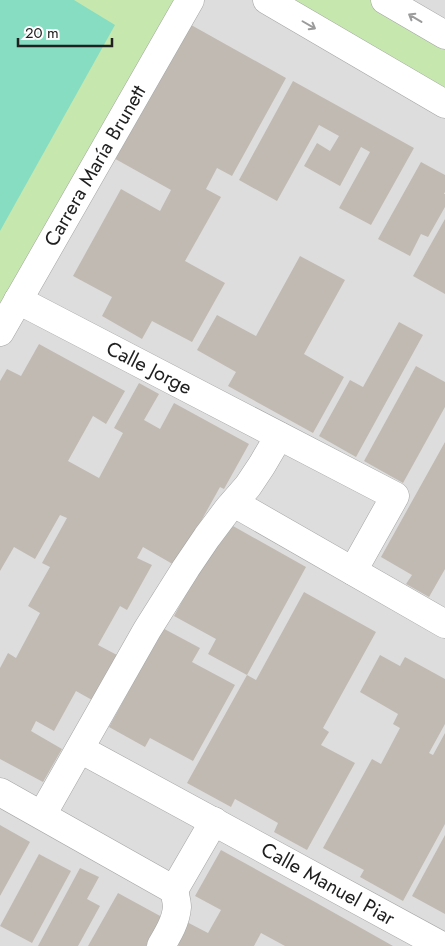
<svg xmlns="http://www.w3.org/2000/svg" width="445" height="946" viewBox="0 0 445 946" font-family="Jost,sans-serif">
	<style>
		.residential { fill: #dedddd }
		.grass { fill: #c6e8ae }
		.pitch { fill: #86ddc2 }
		.building { fill: #c1bab3 }
		.lines { fill: none; stroke-linecap: round; stroke-linejoin: round }
		.minor-casing { stroke: #a4a4a4; stroke-width: 29 }
		.minor { stroke: #fff; stroke-width: 28 }
		.oneway { stroke: #9b9b9b }
		.labels { text-anchor: middle; dominant-baseline: central; stroke-width: 4.5; stroke-linejoin: round; paint-order: stroke }
		.street-label { font-size: 20px; fill: #202020; stroke: #fff }
	</style>
	<rect width="100%" height="100%" fill="#f0ede6"/>
	<rect class="residential" x="0" y="0" width="445" height="946"/>
	<g class="grass">
		<path d="M0 0H190L0 332Z"/>
		<path d="M267 0H385L445 35V104Z"/>
	</g>
	<path class="pitch" d="M0 0H74L115 25 0 231Z"/>
	<g class="building">
		<path d="M184 21 286 78 232 176 217 168 206 189 221 197 185 261 225 283 192 342 152 321 142 339 102 316 112 297 73 276 121 189 160 211 171 190 110 156Z"/>
		<path d="M293 81 414 148 371 225 339 208 370 152 361 147 340 186 304 166 317 143 330 151 339 136 319 125 277 201 239 180Z"/>
		<path d="M421 162 445 175V192L444 194H445V207L428 237 421 234 410 256 378 239Z"/>
		<path d="M445 219V294L413 276Z"/>
		<path d="M300 256 345 280 304 354 344 377 313 433 228 386 236 372 197 350 217 315 256 336Z"/>
		<path d="M399 322 423 335 356 457 319 436 350 380 363 387Z"/>
		<path d="M39 344 125 391 106 424 93 416 68 461 99 478 123 433 114 428 139 383 159 394 144 420 160 429 174 403 249 444 224 489 220 487 176 566 143 547 137 558 152 565 127 610 120 606 98 645 117 655 92 700 76 691 54 731 36 721 31 731 62 749 43 782 0 759V668L8 653 16 658 40 613 28 606 50 567 42 563 67 518 60 515 35 559 14 547 0 571V381L7 369 21 376Z"/>
		<path d="M416 366 445 382V407L403 483 364 461Z"/>
		<path d="M445 442V569L429 597 406 584 412 575 381 557Z"/>
		<path d="M226 522 306 567 247 675 208 654 216 639 174 616Z"/>
		<path d="M304 592 376 632 323 728 329 732 321 745 355 763 307 850 274 832 278 823 235 799 231 807 187 783 247 675 256 680Z"/>
		<path d="M155 624 200 648 192 662 235 685 193 761 150 738 145 747 109 727 149 654Z"/>
		<path d="M380 655 400 666 405 657 445 679V724L429 753 433 755 445 733V824L403 901 360 877 364 870 323 848 372 759 381 764 400 728 393 724 398 714 360 692Z"/>
		<path d="M0 825 30 842 0 896Z"/>
		<path d="M445 835V914L412 896Z"/>
		<path d="M221 850 315 902 393 946H285L261 933 254 946H179L172 941 183 920 208 933 221 910 195 896Z"/>
		<path d="M39 854 71 871 32 943 0 926Z"/>
		<path d="M80 868 99 877 87 899 100 906 78 946H38Z"/>
		<path d="M118 893 162 917 146 946H88Z"/>
	</g>
	<g class="lines">
		<defs>
			<g id="minor">
				<path d="M267 0 445 104"/>
				<path d="M385 0 445 35"/>
				<path d="M18 300 395 496 353 571"/>
				<path d="M0 332 190 0"/>
				<path d="M234 503 445 624"/>
				<path d="M80 749 442 946"/>
				<path d="M0 792 174 890"/>
				<path d="M42 815 147 630 186 568 207 537 228 509 248 486 262 465 279 436"/>
				<path d="M174 890 214 821"/>
				<path d="M161 946C168 934 176 921 177 907 177 902 175 895 174 890"/>
			</g>
		</defs>
		<use href="#minor" class="minor-casing"/>
		<use href="#minor" class="minor"/>
	</g>
	<defs><path id="oneway-shaft" d="M-6 0H5M1.5-3L5.5 0L1.5 3" fill="none" stroke-width="1.6" stroke-linecap="round" stroke-linejoin="round" transform="scale(1.25)"/></defs>
	<g class="oneway">
		<use href="#oneway-shaft" transform="translate(415 18) rotate(-149)"/>
		<use href="#oneway-shaft" transform="translate(309 25) rotate(30)"/>
	</g>
	<g class="labels">
		<g class="street-label">
			<text transform="translate(95 166) rotate(-60)">Carrera María Brunett</text>
			<text transform="translate(149 368) rotate(27)">Calle Jorge</text>
			<text transform="translate(328 884) rotate(29)">Calle Manuel Piar</text>
		</g>
	</g>
	<path d="M18 38v8h94v-8" fill="none" stroke="#202020" stroke-width="2.5"/>
	<text x="25" y="38" font-size="15" fill="#202020" stroke="#ffffff" stroke-width="4" paint-order="stroke">20 m</text>
</svg>
